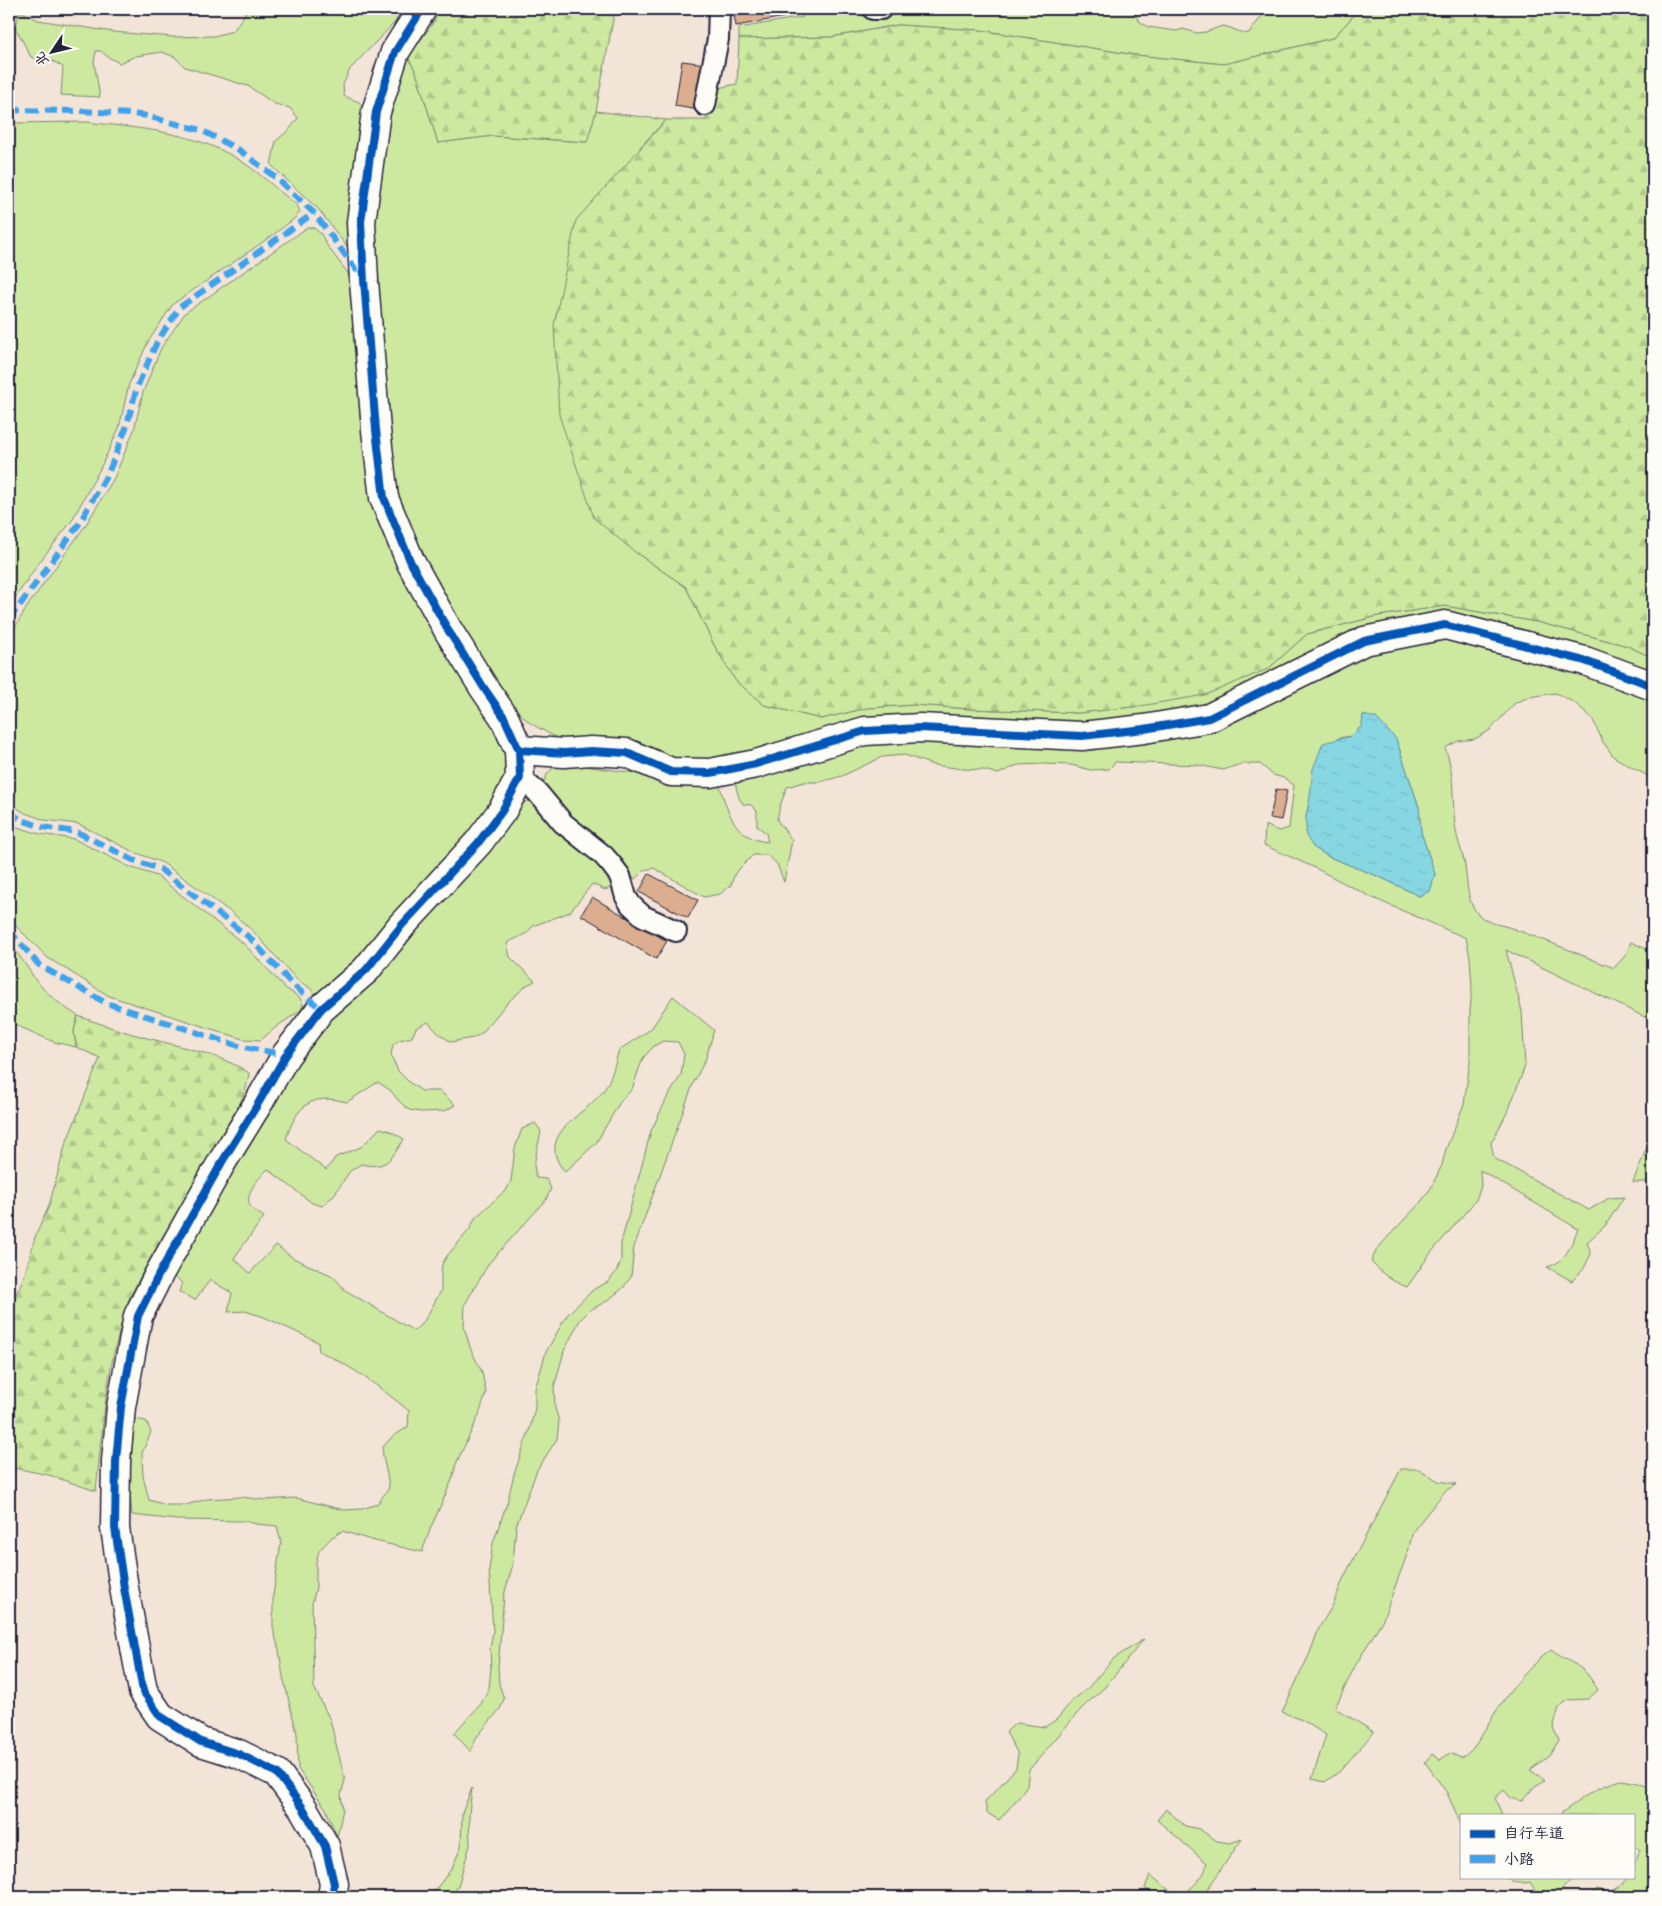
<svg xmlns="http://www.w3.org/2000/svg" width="1662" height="1906" viewBox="0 0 1662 1906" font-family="Caveat,'LXGW WenKai TC',sans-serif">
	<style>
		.green { fill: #cde9a0; stroke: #78866e; fill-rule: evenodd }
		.forest { fill: url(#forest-firs); stroke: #78866e }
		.water { fill: url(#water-ripples); stroke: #5f8fa0 }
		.building { fill: #dcad8e; stroke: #22223b }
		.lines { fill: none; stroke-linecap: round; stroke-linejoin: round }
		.service-casing { stroke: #22223b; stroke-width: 24 }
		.minor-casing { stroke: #22223b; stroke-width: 31 }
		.service { stroke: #fdfcf7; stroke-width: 20 }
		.minor { stroke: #fdfcf7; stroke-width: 28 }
		.quiet { stroke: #3ea2ec; stroke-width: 6; stroke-dasharray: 12 6; stroke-linecap: butt }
		.cycleway-casing { stroke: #fdfcf7; stroke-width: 11 }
		.cycleway { stroke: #0057b8; stroke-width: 8 }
	</style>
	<defs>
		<pattern id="forest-firs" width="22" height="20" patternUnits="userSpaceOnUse" patternTransform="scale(1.25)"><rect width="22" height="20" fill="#cde9a0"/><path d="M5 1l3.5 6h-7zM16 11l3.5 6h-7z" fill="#b0c88b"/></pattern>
		<pattern id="water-ripples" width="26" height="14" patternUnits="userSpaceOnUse" patternTransform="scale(1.25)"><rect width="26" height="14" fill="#87d7e3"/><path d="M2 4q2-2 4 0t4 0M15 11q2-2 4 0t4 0" fill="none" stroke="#74b8c4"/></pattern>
	</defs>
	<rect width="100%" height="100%" fill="#f3e4d8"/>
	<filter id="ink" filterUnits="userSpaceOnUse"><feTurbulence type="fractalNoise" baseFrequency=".02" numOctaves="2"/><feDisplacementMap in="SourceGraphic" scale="10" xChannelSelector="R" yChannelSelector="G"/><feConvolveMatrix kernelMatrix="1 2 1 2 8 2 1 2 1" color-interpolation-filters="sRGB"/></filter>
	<g filter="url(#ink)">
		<g class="green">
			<path d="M246 9H403L395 22 350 69 343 85 344 96 359 102 366 111 355 164 351 252 319 210 271 165 276 141 289 130 298 118 290 108 275 104 248 86 185 67 175 57 162 52 136 56 119 63 108 57 101 51H96L94 62 100 97 61 95 63 67 51 60H39L31 57 15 27 20 11 38 20 113 32 173 37 214 36 233 31 245 14Z"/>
			<path d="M803 9H866L887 17 907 9H1133L1139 21 1148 27 1176 31 1183 29 1197 33 1206 32 1222 26 1228 27 1245 34 1250 32 1267 9H1360L1333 38 1224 64 1135 55 980 30 898 25 832 37 739 39V28L803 17Z"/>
			<path d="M408 57 416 72 438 143 493 136 587 142 596 111 666 120 640 147 635 552 686 587 714 645 735 680 764 705 821 719 867 708 914 705 971 709 1079 713 1140 706 1268 669 1307 634 1378 616 1445 606 1537 622 1628 646 1653 658V677L1446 617 1206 711 1083 728 990 724 735 758 672 761 562 741 530 723 515 709 460 630 416 544 393 482 372 250 386 120Z"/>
			<path d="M86 122C136 128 191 131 236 158 257 170 277 190 297 205L300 212 294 219 273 235 173 304 148 342 129 384 119 428 100 469 71 522 38 564 9 607V123Z"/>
			<path d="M308 227 314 228 321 234 328 247 353 280 377 499 504 739 508 775 492 807 357 965 323 993 316 995 310 988 297 980 253 931 232 913 163 863 134 852 78 824 45 820 25 813 9 803V637L29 604 85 526 114 478 134 430 143 392 161 348 185 313Z"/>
			<path d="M1444 634 1653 694V779L1614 757 1603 742 1592 718 1575 703 1556 693 1529 697 1515 703 1490 730 1475 739 1458 741 1445 748C1455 772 1452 798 1455 824 1456 836 1461 848 1464 861 1468 878 1465 901 1479 915 1489 925 1502 924 1514 929 1548 941 1581 955 1614 968L1625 956 1631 942 1653 952V1021L1506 950 1522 1011 1525 1066 1509 1109 1491 1143 1494 1158 1589 1210 1609 1198 1624 1197 1605 1226 1587 1242 1591 1254 1583 1270 1572 1281 1547 1267C1567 1262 1570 1246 1578 1229L1480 1170 1481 1186 1476 1200 1430 1254 1407 1287C1392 1282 1382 1273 1371 1262L1376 1251 1386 1239 1420 1203 1431 1188 1442 1165 1446 1149 1464 1104 1470 1062V1011L1472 988 1470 957 1466 938 1373 898 1313 867 1264 845 1265 825 1279 831 1289 828 1294 785 1284 778 1273 775 1260 764H1241L1223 770 1198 765 1115 762 1109 769 1091 770 1071 765 1044 764 1018 765 998 774 984 770 963 769 933 765 905 755 882 757 842 776 820 782H804L787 787 780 806 777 820 792 840 784 882 777 864 767 855H753L735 873 731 885 720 894 704 897 654 868 644 870 635 879 625 875 581 830 543 786C547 769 552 767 569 764L672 778 718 779C726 808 733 839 768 842L766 833 757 826V811L751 805 743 804 739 798 733 775 865 740 1145 737 1365 650ZM1363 715 1396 739 1419 807 1421 832 1435 874 1430 891 1419 896 1380 877 1329 857 1313 847 1306 817 1310 797 1338 738 1351 736 1362 726Z"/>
			<path d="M527 801H533L610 874 615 886 605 890 592 884 570 912 533 926 527 933 507 943 510 957 535 981 527 985 507 1003 482 1033 473 1038 451 1042 438 1033 428 1022 416 1028 412 1037 399 1040 393 1045 391 1055 398 1071 410 1083 422 1091H440L455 1105 445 1111 421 1112 409 1110 398 1100 391 1091 378 1082 347 1102C311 1093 297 1105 286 1139L326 1170 336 1157 361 1147 380 1128 390 1131 404 1139C391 1159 387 1170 361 1164L350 1171 334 1195 322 1206 312 1203 268 1169C260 1177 242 1195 251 1207 254 1211 260 1214 264 1217L234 1258 250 1273 276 1245 293 1258 333 1276 345 1290 414 1331 424 1321 441 1291V1273L442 1264 447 1256 470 1229 475 1218 507 1189 511 1181 515 1148 522 1129 535 1123 541 1131 534 1165 536 1178 546 1179 551 1188 546 1200 489 1263 465 1304 464 1327 471 1350 482 1372 486 1393 479 1415 456 1464 452 1480 431 1527 422 1552 371 1540 342 1531 331 1538 319 1551 316 1562V1587L312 1604 314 1687 330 1720 345 1780 341 1795 343 1809 337 1837 326 1809 298 1769 297 1734 283 1677 279 1650 273 1628V1595L281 1542 277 1526 256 1524 245 1521 177 1520 132 1515C128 1482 129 1452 135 1419L146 1421 151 1432 142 1453 143 1476 149 1500 166 1505H186L207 1499 241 1497 265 1500 296 1498 344 1510 362 1509 377 1504 389 1488C388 1474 383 1462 382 1448L392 1437 408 1427 409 1411C381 1388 352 1366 319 1351L318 1342 264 1317 245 1311 228 1312 232 1293 210 1280 195 1300 179 1292 182 1283 172 1275 298 1055 515 809Z"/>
			<path d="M9 821 17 827 40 834 74 839 130 867 157 876 244 944 285 988 299 997 303 1004 301 1010 276 1027 261 1040 243 1039 109 996 48 958 9 919Z"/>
			<path d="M9 943C19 954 27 967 35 979 46 994 62 1006 78 1016L74 1031 76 1047 54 1042 9 1022Z"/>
			<path d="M673 996 714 1030 706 1058 693 1084 634 1247 631 1277 623 1288 607 1301 590 1310 580 1320 564 1351 554 1388 555 1408 559 1421 557 1439 537 1470 516 1526 513 1564 504 1595 501 1631 498 1668 499 1684 504 1699 500 1709 476 1738 471 1752 454 1733 481 1704 489 1688 491 1668 490 1649 493 1631 489 1569 493 1543 507 1503 514 1474 530 1428 535 1408V1389L546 1352 567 1315 594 1289 608 1282 616 1272 621 1261V1243L651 1131 666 1100 681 1075 684 1054 678 1042 663 1041 654 1046 643 1058 632 1089 620 1102 596 1143 565 1172C533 1134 585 1116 604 1090 612 1078 615 1063 619 1050L651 1029Z"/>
			<path d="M1653 1132V1185L1646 1182H1633Z"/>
			<path d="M1401 1469H1419L1438 1481 1457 1484 1445 1491 1413 1531 1408 1552 1383 1619 1355 1666 1335 1708 1374 1732 1339 1772 1325 1782 1312 1779 1326 1735 1302 1720 1282 1712 1310 1653 1319 1628 1334 1603 1343 1579Z"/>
			<path d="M1144 1639 1105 1687 1081 1709 1029 1770 1027 1785 1019 1797 999 1820 987 1813 985 1802 1016 1768 1018 1754 1006 1732 1016 1723 1045 1727 1057 1719 1072 1701 1088 1688 1113 1659Z"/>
			<path d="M1551 1650C1562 1659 1577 1663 1587 1674 1591 1679 1595 1685 1598 1690L1588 1699 1567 1700 1559 1708 1553 1728 1559 1740 1549 1756 1530 1770 1545 1780 1535 1786 1522 1801 1511 1798 1504 1790 1495 1798 1502 1815H1461V1824L1447 1793 1425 1762 1432 1754 1440 1760 1450 1753 1461 1758C1477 1750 1485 1727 1495 1713 1511 1689 1528 1667 1551 1650Z"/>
			<path d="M1622 1780 1638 1783 1653 1789V1897H1588L1597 1889 1609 1893 1622 1884 1628 1877H1633V1866L1639 1849 1633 1844V1815H1559C1578 1801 1598 1785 1622 1780Z"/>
			<path d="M472 1788 469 1813 470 1845 458 1886 451 1897H430L452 1868 461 1847 462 1813Z"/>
			<path d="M1166 1809 1185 1826 1199 1829 1217 1841 1230 1843 1242 1839 1202 1897H1181C1192 1886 1205 1879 1207 1863L1157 1820Z"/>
			<path d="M1150 1875 1178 1897H1156L1145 1888Z"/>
			<path d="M1506 1877H1577L1567 1884 1556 1897H1539L1530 1882C1519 1884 1515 1884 1506 1877Z"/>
		</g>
		<g class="forest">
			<path d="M440 9H615L596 111 587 142 493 136 438 143 416 72 408 57 431 26Z"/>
			<path d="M1360 9H1653V658L1628 646 1537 622 1445 606 1378 616 1307 634 1268 669 1205 695 1140 706 1079 713 971 709 914 705 867 708 821 719 764 705 735 680 714 645 686 587 635 552 594 518 559 415 554 325 576 220 666 120H706L713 89 737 84 739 39 832 37 898 25 980 30 1135 55 1224 64 1333 38Z"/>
			<path d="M78 1016C101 1024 124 1032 147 1038 178 1046 223 1055 249 1073 247 1096 233 1115 222 1135 193 1190 157 1241 130 1297 126 1306 124 1316 121 1326 105 1379 102 1435 96 1491L49 1475 9 1467V1309L24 1277 35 1237 49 1206 65 1146 100 1058 76 1047 74 1031Z"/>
		</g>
		<path class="water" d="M1363 715 1376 718 1396 739 1419 807 1421 832 1435 874 1430 891 1419 896 1380 877 1329 857 1313 847 1306 836V817L1310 797 1313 769 1323 743 1351 736 1362 726Z"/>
		<g class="building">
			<path d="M733 9H800L801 14 736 26Z"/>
			<path d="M682 61 706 64 699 110 675 106Z"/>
			<path d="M1276 789 1287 791 1281 820 1270 818Z"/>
			<path d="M649 874 698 900 688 918 639 892Z"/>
			<path d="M592 897 667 941 656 959 581 915Z"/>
		</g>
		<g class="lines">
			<defs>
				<g id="service">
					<path d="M873 9H881"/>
					<path d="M705 105 718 39 719 9"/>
					<path d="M520 778 537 792 563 823 603 855 611 864 620 876 626 897 631 905 643 916 676 931"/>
				</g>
				<g id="minor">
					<path d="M519 750 564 753 591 751 627 753 671 772 710 773 756 764 865 731 920 728 1082 736 1144 729 1209 718 1364 641 1445 625 1585 661 1653 686"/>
					<path d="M332 1897 334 1884 325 1846 303 1808 277 1773 239 1754 201 1742 160 1716 143 1691 124 1588 115 1528 116 1461 121 1407 138 1316 159 1274 222 1162 259 1102 286 1055 321 1009 366 970 402 925 478 843 502 811 520 778 519 750 504 717 484 688 448 630 411 563 384 498 376 430 364 281 361 222 376 112 395 52 422 9"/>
				</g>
			</defs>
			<use href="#service" class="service-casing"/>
			<use href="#minor" class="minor-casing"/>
			<use href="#service" class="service"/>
			<use href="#minor" class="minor"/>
			<g class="quiet">
				<path d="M9 110 83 111 142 115 201 130 239 150 275 177 314 213 363 279"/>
				<path d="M9 620 79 524 109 471 126 428 137 387 157 342 180 307 314 213"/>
				<path d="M9 812 22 820 42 827 77 832 133 860 160 869 250 938 291 983 321 1009"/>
				<path d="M9 930 39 965 106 1003 239 1046 286 1055"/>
			</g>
			<defs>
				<g id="cycleway">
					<path d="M519 750 564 753 591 751 627 753 671 772 710 773 756 764 865 731 920 728 1082 736 1144 729 1209 718 1364 641 1445 625 1585 661 1653 686"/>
					<path d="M332 1897 334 1884 325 1846 303 1808 277 1773 239 1754 201 1742 160 1716 143 1691 124 1588 115 1528 116 1461 121 1407 138 1316 159 1274 222 1162 259 1102 286 1055 321 1009 366 970 402 925 478 843 502 811 520 778 519 750 504 717 484 688 448 630 411 563 384 498 376 430 364 281 361 222 376 112 395 52 422 9"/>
				</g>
			</defs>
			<use href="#cycleway" class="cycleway-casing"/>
			<use href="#cycleway" class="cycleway"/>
		</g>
	</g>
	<rect width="1662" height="1906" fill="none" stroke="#fdfcf7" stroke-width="30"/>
	<rect x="15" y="15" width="1632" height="1876" fill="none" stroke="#22223b" stroke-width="2" filter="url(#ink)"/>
	<rect x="1460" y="1814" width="175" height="65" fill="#fdfcf7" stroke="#a5a5ac"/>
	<rect x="1470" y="1830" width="25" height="8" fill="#0057b8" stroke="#a5a5ac"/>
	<text x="1504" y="1838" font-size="15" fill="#22223b">自行车道</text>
	<rect x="1470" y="1855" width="25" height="8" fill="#3ea2ec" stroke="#a5a5ac"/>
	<text x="1504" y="1864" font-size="15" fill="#22223b">小路</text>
	<g transform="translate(52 52) rotate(235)" stroke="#fdfcf7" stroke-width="4" paint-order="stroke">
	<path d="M0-4L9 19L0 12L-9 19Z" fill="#22223b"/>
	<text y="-8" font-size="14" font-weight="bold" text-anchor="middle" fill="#22223b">北</text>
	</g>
</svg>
